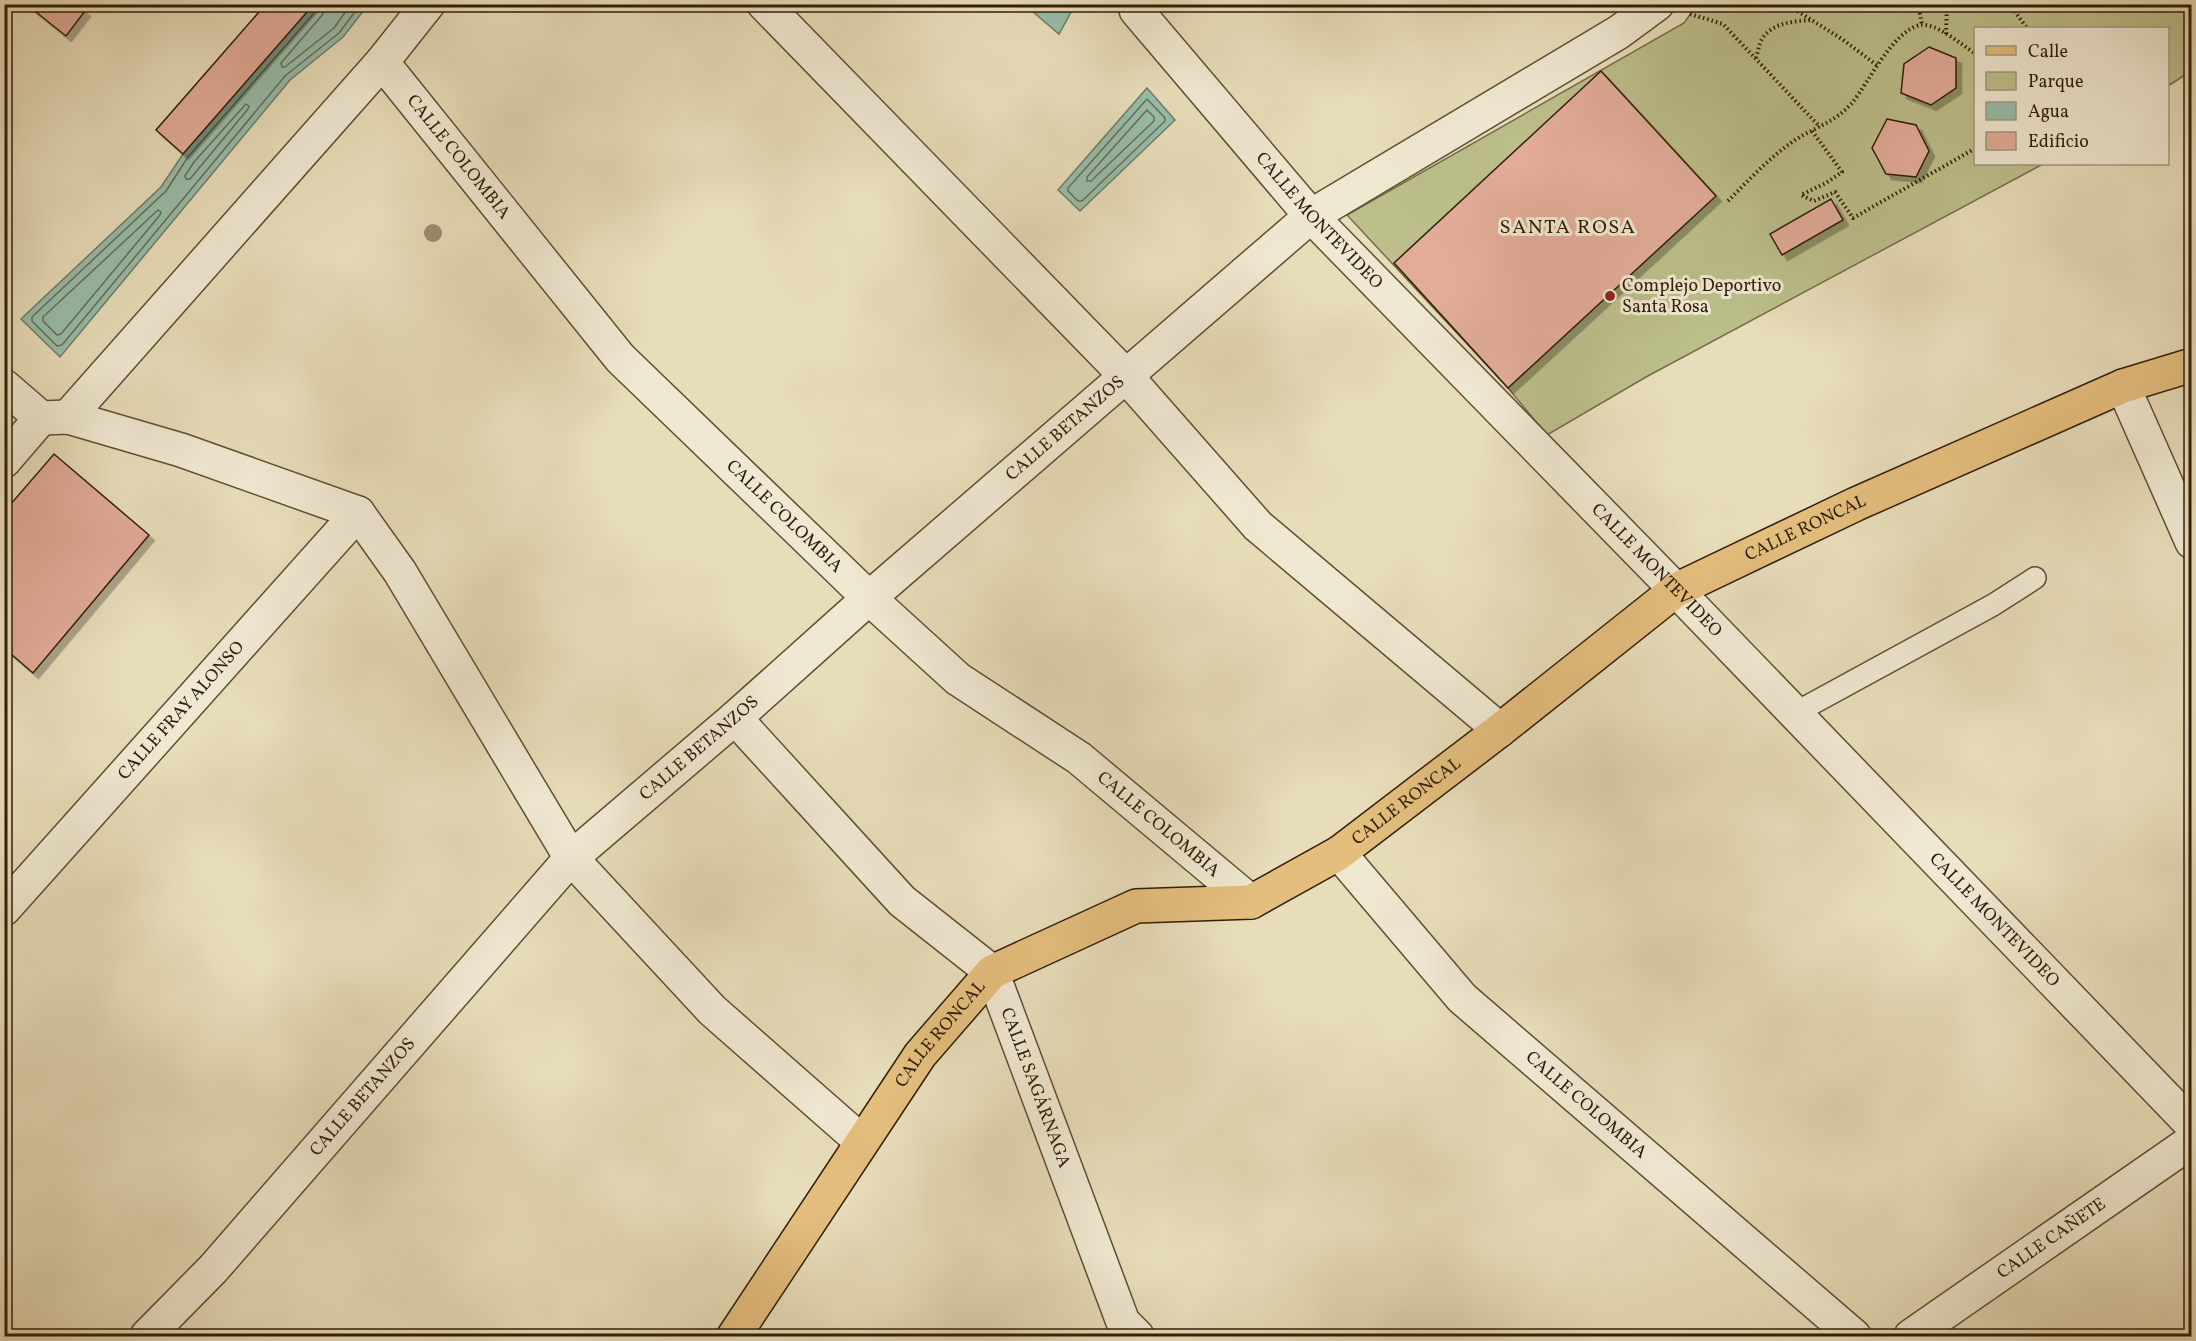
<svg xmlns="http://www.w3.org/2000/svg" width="2196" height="1341" viewBox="0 0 2196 1341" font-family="Vollkorn,serif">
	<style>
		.green { fill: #bcbf8b; stroke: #766e4a; stroke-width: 1.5 }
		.water { fill: #98bdaa; stroke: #6f7d69; stroke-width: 1.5 }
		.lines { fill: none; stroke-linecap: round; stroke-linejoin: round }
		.shore { stroke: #646e59; stroke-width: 1.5 }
		.building { fill: #e2ac99; stroke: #311e08; stroke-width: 1.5; filter: url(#shadow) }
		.lane-casing { stroke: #5f4e34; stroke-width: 24 }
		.street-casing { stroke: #5f4e34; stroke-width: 36 }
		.primary-casing { stroke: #311e08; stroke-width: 36 }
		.path { stroke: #311e08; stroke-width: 4; stroke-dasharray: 1.5 3; stroke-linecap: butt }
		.lane { stroke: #f0e9d2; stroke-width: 21 }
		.street { stroke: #f0e9d2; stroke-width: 33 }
		.primary { stroke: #e4be7d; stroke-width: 33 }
		.tree { fill: #9a8e6e }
		.poi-dot { fill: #8f2418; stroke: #f0e9d2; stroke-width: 2 }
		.labels { text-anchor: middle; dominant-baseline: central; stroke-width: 6; stroke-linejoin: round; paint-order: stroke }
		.street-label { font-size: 18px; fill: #311e08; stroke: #f0e9d2 }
		.poi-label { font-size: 18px; fill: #311e08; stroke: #f0e9d2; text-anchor: start }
		.neighbourhood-label { font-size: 20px; letter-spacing: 1.5px; fill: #311e08; stroke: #f0e9d2 }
	</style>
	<defs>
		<filter id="shadow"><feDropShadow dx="5.5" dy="5.5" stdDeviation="0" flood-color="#0004"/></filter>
	</defs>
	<rect width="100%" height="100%" fill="#e8ddba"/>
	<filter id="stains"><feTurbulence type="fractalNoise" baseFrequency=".00333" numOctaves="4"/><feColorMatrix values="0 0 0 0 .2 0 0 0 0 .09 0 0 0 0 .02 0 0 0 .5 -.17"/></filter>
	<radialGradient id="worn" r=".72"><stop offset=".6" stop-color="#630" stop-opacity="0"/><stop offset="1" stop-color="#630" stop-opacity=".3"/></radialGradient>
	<path class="green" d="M1697 5H2191V71L2168 86V28H1976V164H2043L1646 377 1547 435 1508 388 1347 215 1684 23Z"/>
	<g class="water">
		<path d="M314 4 368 5 343 37 290 80 60 357 21 319 161 187 183 154Z"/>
		<path d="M1025 5H1075L1059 34Z"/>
		<path d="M1147 88 1175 120 1080 211 1058 190Z"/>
	</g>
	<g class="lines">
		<g class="shore">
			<path d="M318 4 316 11 188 157 166 191 32 317V321L57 346 62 345 285 76 339 33 361 4"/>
			<path d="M325 4 323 14 281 63 282 67H285L334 28 351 4"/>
			<path d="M1147 99 1165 118V121L1082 201H1078L1068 191V188Z"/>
			<path d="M246 104 249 106 248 109 190 179H186L185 176 194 162Z"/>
			<path d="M1147 110 1154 117V121L1091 181H1087V177Z"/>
			<path d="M158 210 161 212 160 215 61 334 57 335 43 321V317Z"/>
		</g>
	</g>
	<g class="building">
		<path d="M26 4H77L85 11 66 36Z"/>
		<path d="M266 4H314L183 154 156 130Z"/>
		<path d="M1929 47 1956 58V88L1931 105 1901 93 1904 64Z"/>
		<path d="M1601 71 1716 196 1508 388 1394 263Z"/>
		<path d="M1887 119 1916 125 1929 151 1916 177 1886 174 1872 148Z"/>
		<path d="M1831 199 1843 220 1782 255 1770 234Z"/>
		<path d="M54 454 149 535 33 673 4 648V512Z"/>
	</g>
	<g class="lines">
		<defs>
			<path id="lane" d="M1795 713 1993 605 2035 578"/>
			<g id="street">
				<path d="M764 4 1126 376 1258 526 1500 730"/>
				<path id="s1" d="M1139 4 1136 10 1311 216 1676 590 2192 1125"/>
				<path id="s2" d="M382 62 620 358 869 598 958 679 1079 758 1251 902"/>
				<path d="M4 386 41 418 68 417 181 450 358 513 400 572 571 858 712 1010 861 1141"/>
				<path d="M2123 386 2192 542"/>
				<path d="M68 417 382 62 428 4"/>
				<path d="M4 461 41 418"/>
				<path id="s3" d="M735 718 902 901 992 972 1123 1322 1137 1336"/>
				<path id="s4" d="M1339 853 1462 998 1854 1336"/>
				<path id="s5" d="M4 909 358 513"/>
				<path id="s6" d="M147 1336 213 1269 571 858 735 718 869 598 1311 216 1619 32 1657 4"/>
				<path id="s7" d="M1911 1336 2192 1141"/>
			</g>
			<g id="primary">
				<path id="s8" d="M734 1336 920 1055 992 972 1136 906 1251 902 1339 853 1500 730 1676 590 1856 504 2123 386 2192 365"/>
			</g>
		</defs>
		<use href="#lane" class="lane-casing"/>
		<use href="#street" class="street-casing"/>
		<use href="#primary" class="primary-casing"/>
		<g class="path">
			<path d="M1786 4 1842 39 1878 66"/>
			<path d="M1918 4 1922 25"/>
			<path d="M2009 4 2027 28"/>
			<path d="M1690 14 1723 24 1820 127"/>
			<path d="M1946 34 1947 4"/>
			<path d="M1756 58C1758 52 1759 44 1762 39 1773 22 1795 21 1813 20"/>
			<path d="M1812 131 1842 172 1826 183 1801 195 1814 201 1835 192 1853 218 1976 148"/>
			<path d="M1728 201C1749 180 1770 157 1795 140 1817 126 1834 123 1852 103 1869 82 1893 31 1920 25 1936 22 1963 46 1976 54"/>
		</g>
		<use href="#lane" class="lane"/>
		<use href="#street" class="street"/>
		<use href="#primary" class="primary"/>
	</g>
	<circle class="tree" cx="433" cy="233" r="9"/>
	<circle class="poi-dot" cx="1610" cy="296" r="6"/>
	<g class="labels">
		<g class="street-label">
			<text stroke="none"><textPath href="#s2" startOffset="122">CALLE COLOMBIA</textPath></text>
			<text stroke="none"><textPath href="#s1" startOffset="286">CALLE MONTEVIDEO</textPath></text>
			<text stroke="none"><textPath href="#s6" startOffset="1294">CALLE BETANZOS</textPath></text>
			<text stroke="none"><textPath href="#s2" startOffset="608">CALLE COLOMBIA</textPath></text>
			<text stroke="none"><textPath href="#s8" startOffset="1392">CALLE RONCAL</textPath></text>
			<text stroke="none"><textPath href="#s1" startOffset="772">CALLE MONTEVIDEO</textPath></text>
			<text stroke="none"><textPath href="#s5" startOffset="266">CALLE FRAY ALONSO</textPath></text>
			<text stroke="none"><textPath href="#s6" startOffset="808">CALLE BETANZOS</textPath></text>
			<text stroke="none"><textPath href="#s8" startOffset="906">CALLE RONCAL</textPath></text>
			<text stroke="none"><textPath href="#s2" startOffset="1094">CALLE COLOMBIA</textPath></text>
			<text stroke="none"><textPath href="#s1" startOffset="1258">CALLE MONTEVIDEO</textPath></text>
			<text stroke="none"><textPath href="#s8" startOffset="366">CALLE RONCAL</textPath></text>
			<text stroke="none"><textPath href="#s3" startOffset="486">CALLE SAGÁRNAGA</textPath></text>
			<text stroke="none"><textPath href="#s6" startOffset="322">CALLE BETANZOS</textPath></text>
			<text stroke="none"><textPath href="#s4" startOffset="354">CALLE COLOMBIA</textPath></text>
			<text stroke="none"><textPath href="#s7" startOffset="171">CALLE CAÑETE</textPath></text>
		</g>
		<g class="poi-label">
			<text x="1622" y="286">Complejo Deportivo<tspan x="1622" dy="21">Santa Rosa</tspan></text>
		</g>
		<g class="neighbourhood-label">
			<text x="1568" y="228">SANTA ROSA</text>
		</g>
	</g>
	<rect width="2196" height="1341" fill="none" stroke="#e8ddba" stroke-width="24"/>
	<rect x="6" y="6" width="2184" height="1329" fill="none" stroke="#311e08" stroke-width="3"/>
	<rect x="12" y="12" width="2172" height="1317" fill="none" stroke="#311e08" stroke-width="1.5"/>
	<rect x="1974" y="27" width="195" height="138" fill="#f0e9d2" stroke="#a49881" stroke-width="1.5"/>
	<rect x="1986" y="46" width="30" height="9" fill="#e4be7d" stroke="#a49881" stroke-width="1.5"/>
	<text x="2028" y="57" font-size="18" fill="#311e08">Calle</text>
	<rect x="1986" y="72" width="30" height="18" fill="#bcbf8b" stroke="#a49881" stroke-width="1.5"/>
	<text x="2028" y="87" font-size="18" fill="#311e08">Parque</text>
	<rect x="1986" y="102" width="30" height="18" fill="#98bdaa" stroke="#a49881" stroke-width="1.5"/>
	<text x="2028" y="117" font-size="18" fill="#311e08">Agua</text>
	<rect x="1986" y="132" width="30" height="18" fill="#e2ac99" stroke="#a49881" stroke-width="1.5"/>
	<text x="2028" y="147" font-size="18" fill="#311e08">Edificio</text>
	<rect width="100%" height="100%" filter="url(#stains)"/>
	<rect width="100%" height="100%" fill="url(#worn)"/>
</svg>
